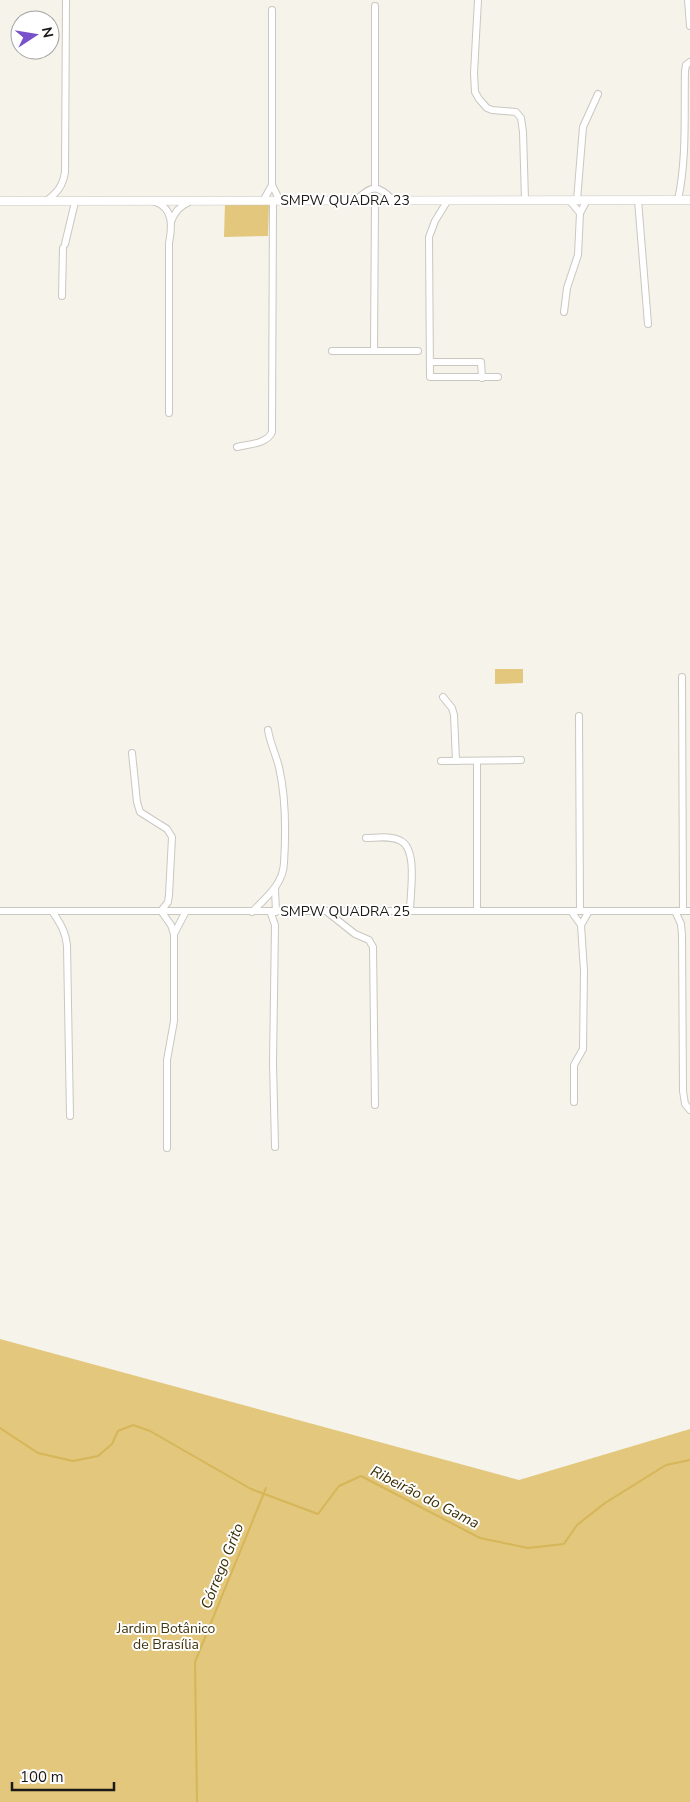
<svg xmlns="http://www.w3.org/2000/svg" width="690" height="1802" viewBox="0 0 690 1802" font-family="'Nunito Sans',sans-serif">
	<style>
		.green { fill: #e2c77c }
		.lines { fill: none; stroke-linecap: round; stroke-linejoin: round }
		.stream { stroke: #d6b659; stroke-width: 2 }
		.minor-casing { stroke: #cac7c0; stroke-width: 8 }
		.tertiary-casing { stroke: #cac7c0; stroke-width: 9 }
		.minor { stroke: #fff; stroke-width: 6 }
		.tertiary { stroke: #fff; stroke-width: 8 }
		.labels { text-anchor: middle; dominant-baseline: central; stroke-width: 4; stroke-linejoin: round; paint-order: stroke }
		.street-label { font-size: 14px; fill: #1a1916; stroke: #fff }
		.park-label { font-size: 14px; fill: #41340b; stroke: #fff }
		.water-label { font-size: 15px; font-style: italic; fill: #3b2e04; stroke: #fff }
	</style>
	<rect width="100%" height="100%" fill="#f6f3eb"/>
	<g class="green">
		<path d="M225 203H269L268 236 224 237Z"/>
		<path d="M495 669H523V683L495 684Z"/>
		<path d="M0 1339 519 1480 690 1429V1802H0Z"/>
	</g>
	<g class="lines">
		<g class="stream">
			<path d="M0 1428 38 1453 73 1461 98 1456 112 1444 118 1431 133 1425 150 1431 251 1489 318 1514 339 1486 361 1476 480 1538 528 1548 564 1544 577 1525 605 1503 666 1465 690 1460"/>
			<path d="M197 1802 195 1662 266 1488"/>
		</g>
		<defs>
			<g id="minor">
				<path d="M478 0 474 73 475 92 479 99 487 108 492 110 516 112 521 118 523 132 525 200"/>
				<path d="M688 0 690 26"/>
				<path d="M375 6V188"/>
				<path d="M272 10V185L280 201"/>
				<path d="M448 200 435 221 429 237 430 377H498"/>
				<path d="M569 200 580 213"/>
				<path d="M577 200 583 127 598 94"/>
				<path d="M638 200 648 324"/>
				<path d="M678 200C687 158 684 114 685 71L686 65 690 62"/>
				<path d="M46 201C57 193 63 186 65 172L66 0"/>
				<path d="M263 201 272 185"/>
				<path d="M355 201C372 185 377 184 393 200"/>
				<path d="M155 202C174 208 172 227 169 243V413"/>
				<path d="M171 222C174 212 180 206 189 202"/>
				<path d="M65 244 75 202"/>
				<path d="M62 296 63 248"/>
				<path d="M564 312 567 288 578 255 580 213 587 200"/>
				<path d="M332 351H418"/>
				<path d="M374 351 375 201"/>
				<path d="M430 362H481L482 378"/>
				<path d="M237 447C249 444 267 444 272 432L273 201"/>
				<path d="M682 677 683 911"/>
				<path d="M443 697 452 708 454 715 456 761"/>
				<path d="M579 716 580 911"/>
				<path d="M132 753 137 802 140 812 167 829 172 837 169 895 168 902 161 911 171 925 174 934"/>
				<path d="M441 761 521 760"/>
				<path d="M366 838C376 838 391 835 401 841 418 850 410 894 410 911"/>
				<path d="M275 889 276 912"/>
				<path d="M0 911H690"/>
				<path d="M52 911C60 923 66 932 67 946L70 1116"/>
				<path d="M270 911 275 925 273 1063 275 1147"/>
				<path d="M326 911 355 934 369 940 373 947 375 1105"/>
				<path d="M477 911V761"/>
				<path d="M571 911 581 925 584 971 583 1049 574 1065V1102"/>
				<path d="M675 911 681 924 682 935 683 1091 685 1104 690 1110"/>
				<path d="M252 912C266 897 283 885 284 863 286 832 286 798 279 767 276 755 270 743 268 730"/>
				<path d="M581 925 589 911"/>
				<path d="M167 1148V1060L174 1021V934L186 911"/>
			</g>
			<path id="tertiary" d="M0 201 690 200"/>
		</defs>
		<use href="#minor" class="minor-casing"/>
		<use href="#tertiary" class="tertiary-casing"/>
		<use href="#minor" class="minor"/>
		<use href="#tertiary" class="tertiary"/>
	</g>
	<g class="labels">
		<g class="street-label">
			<text x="345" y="200">SMPW QUADRA 23</text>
			<text x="345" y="911">SMPW QUADRA 25</text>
		</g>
		<g class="park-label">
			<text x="166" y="1628">Jardim Botânico<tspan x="166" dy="16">de Brasília</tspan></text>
		</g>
		<g class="water-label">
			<text transform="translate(425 1497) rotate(27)">Ribeirão do Gama</text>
			<text transform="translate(222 1566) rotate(-68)">Córrego Grito</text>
		</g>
	</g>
	<g transform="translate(35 35) rotate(78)"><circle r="24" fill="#ffffff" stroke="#a3a3a2"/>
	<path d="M0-4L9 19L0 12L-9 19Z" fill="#7851ca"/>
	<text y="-8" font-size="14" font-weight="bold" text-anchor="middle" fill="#1a1916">N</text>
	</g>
	<path d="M12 1782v8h102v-8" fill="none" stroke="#1a1916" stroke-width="2.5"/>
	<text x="20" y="1782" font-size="15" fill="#1a1916" stroke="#ffffff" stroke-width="4" paint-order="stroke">100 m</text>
</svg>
